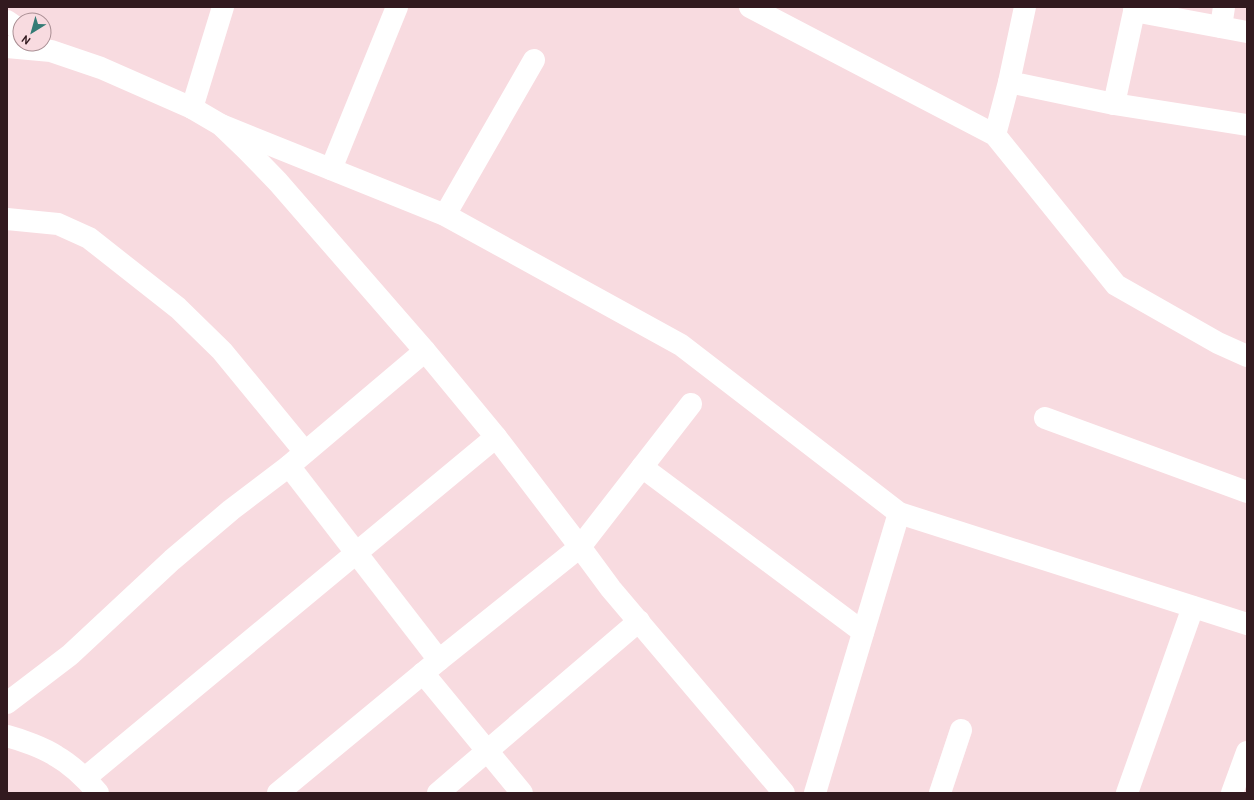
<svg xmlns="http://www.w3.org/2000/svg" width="1254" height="800" viewBox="0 0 1254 800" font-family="Overpass,sans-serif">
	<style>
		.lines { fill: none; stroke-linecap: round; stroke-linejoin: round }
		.minor { stroke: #fff; stroke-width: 22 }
	</style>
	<rect width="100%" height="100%" fill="#f8dbe0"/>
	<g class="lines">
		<g class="minor">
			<path d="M750 7 995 135 1116 285 1218 343 1247 356"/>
			<path d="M1025 7 1009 82 1114 104 1247 125"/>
			<path d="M1134 11 1247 32"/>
			<path d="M7 21 20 30"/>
			<path d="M1221 27 1224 7"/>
			<path d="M7 47 51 51 101 68 192 108 221 125 247 150 278 182 425 351 496 437 580 547 611 589 784 793"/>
			<path d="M1114 104 1135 7"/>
			<path d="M192 108 223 7"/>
			<path d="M221 125 445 215 681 345 899 513 1247 624"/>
			<path d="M995 135 1009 82"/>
			<path d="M331 169 397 7"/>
			<path d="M445 215 534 60"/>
			<path d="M7 219 58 224 89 238 178 308 222 351 305 452"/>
			<path d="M1045 418 1247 492"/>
			<path d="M289 466 439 660"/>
			<path d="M642 467 863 632"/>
			<path d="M423 673 522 793"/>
			<path d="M7 703 70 655 172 560 231 510 289 466 425 351"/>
			<path d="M7 736C22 740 44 748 56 756 72 765 86 779 98 793"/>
			<path d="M85 778 496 437"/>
			<path d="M278 793 439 660 580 547 691 404"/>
			<path d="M438 793 639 621"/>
			<path d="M815 793 899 513"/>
			<path d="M940 793 961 730"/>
			<path d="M1127 793 1193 607"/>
			<path d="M1232 793 1247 752"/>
		</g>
	</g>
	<rect width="1254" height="800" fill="none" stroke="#321a1f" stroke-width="16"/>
	<g transform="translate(32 32) rotate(217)"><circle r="19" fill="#f8dbe0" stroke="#a98e93"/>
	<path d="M0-3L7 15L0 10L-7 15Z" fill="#347b75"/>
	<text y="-6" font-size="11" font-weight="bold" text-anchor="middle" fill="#321a1f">N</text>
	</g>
</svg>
